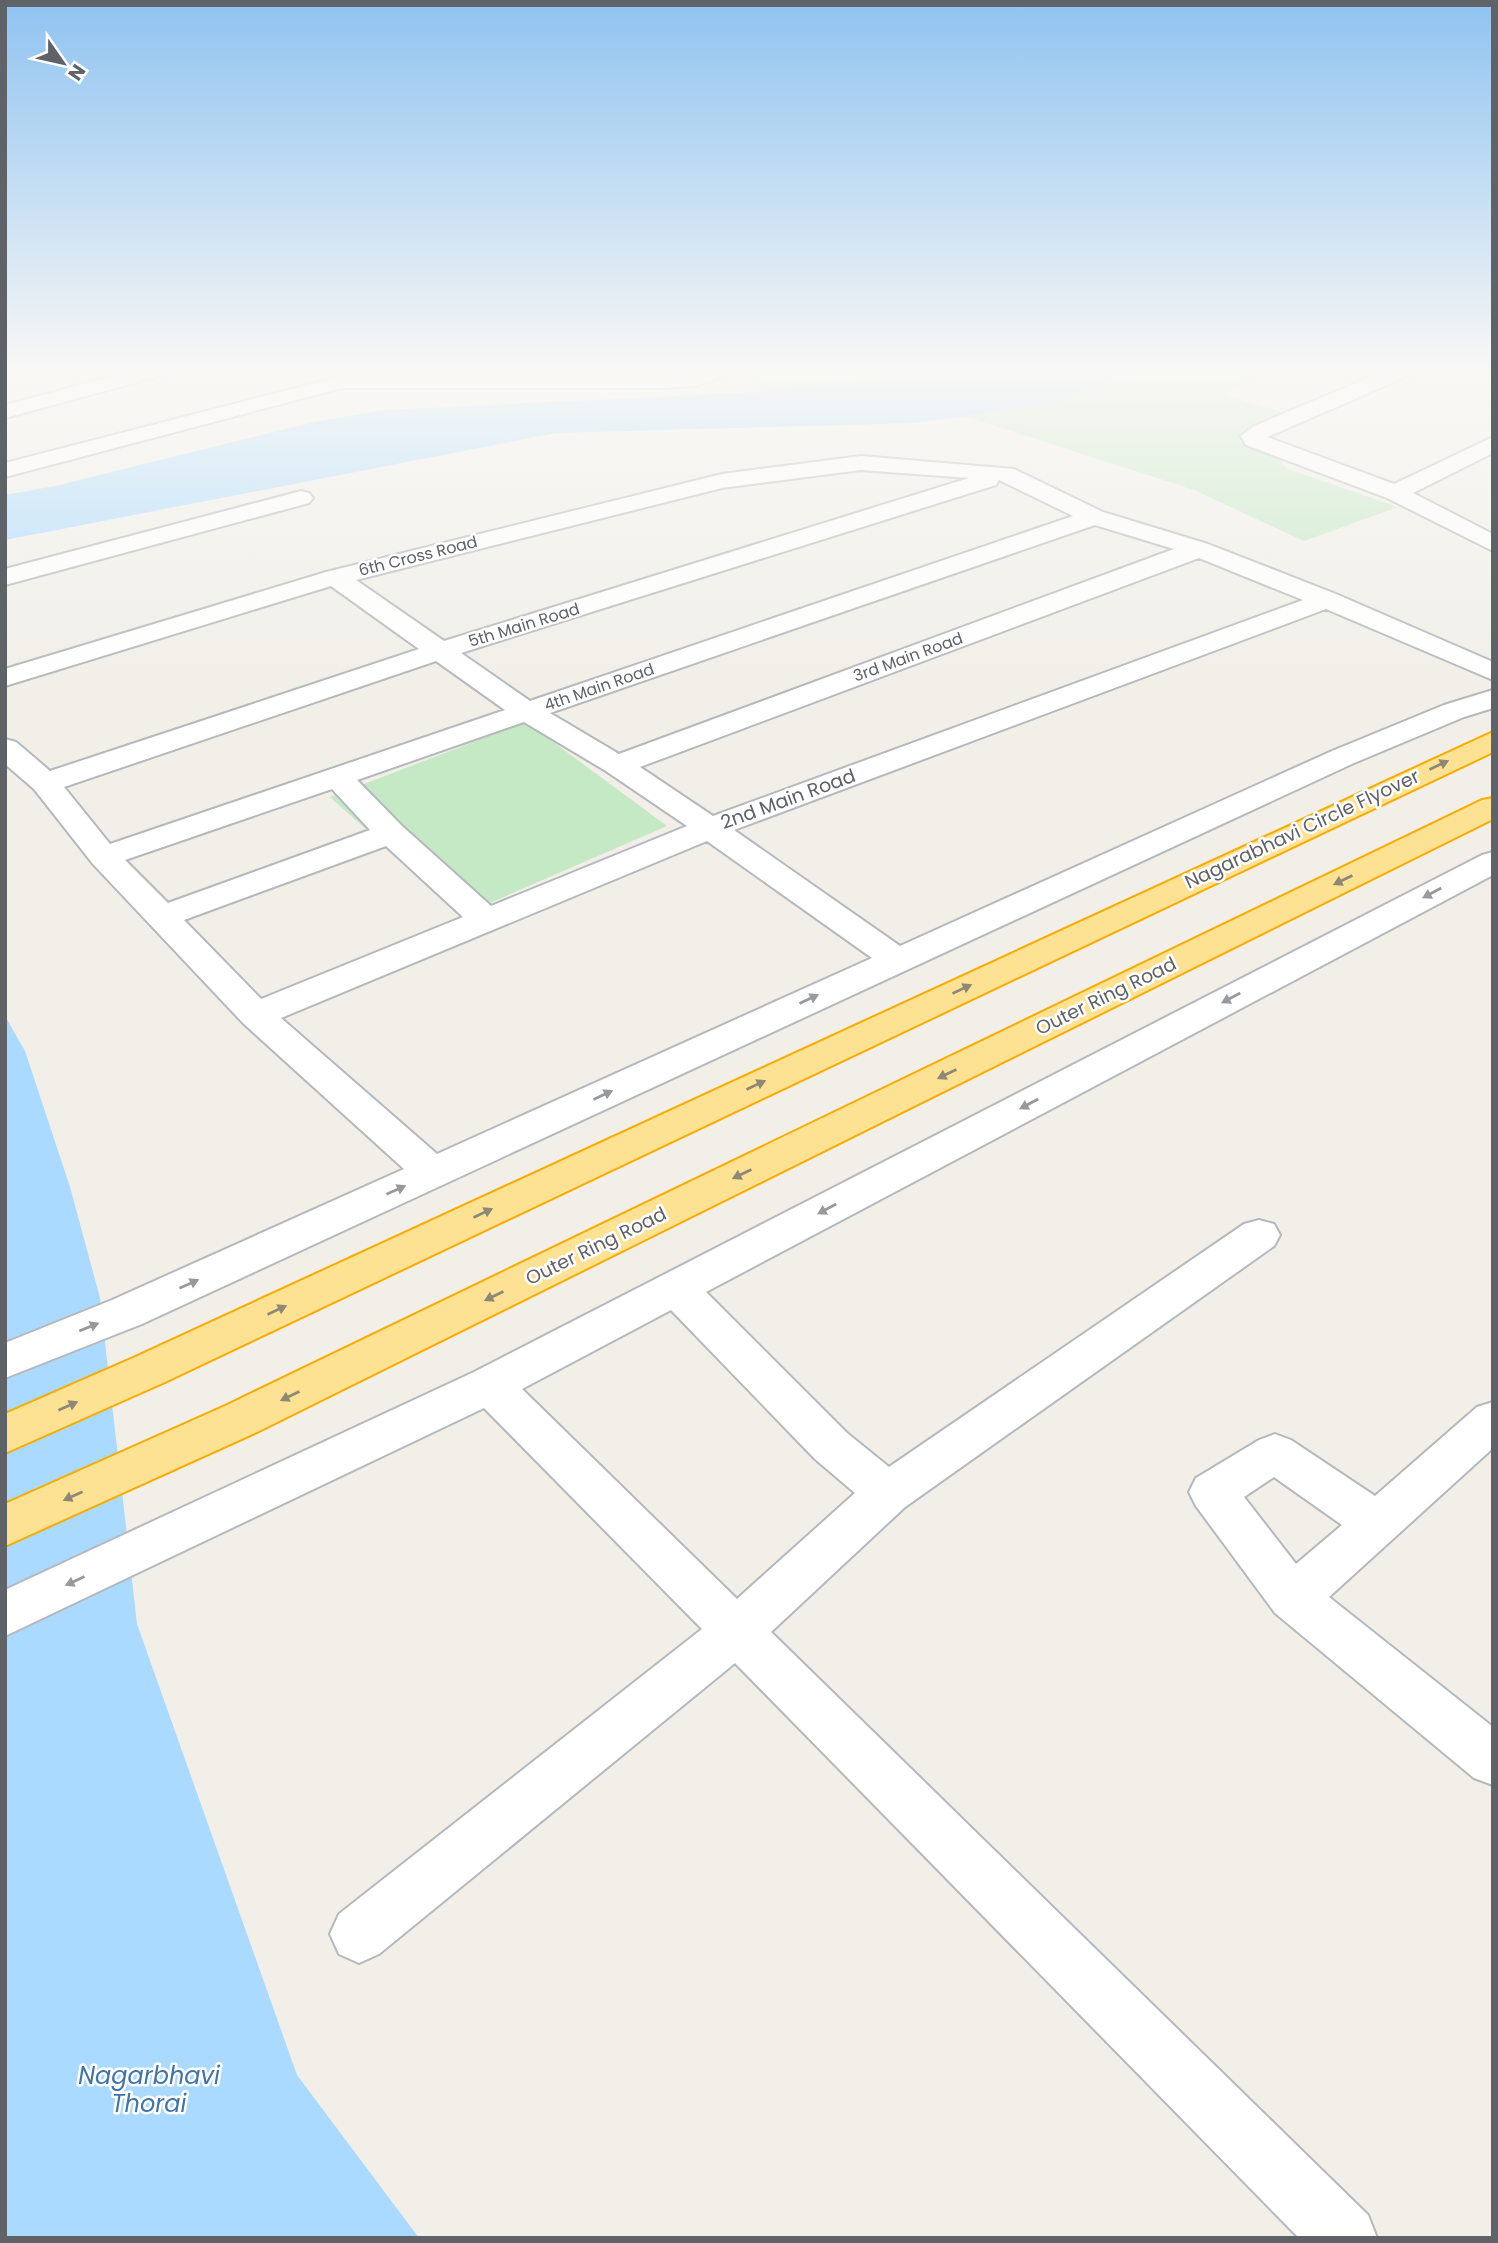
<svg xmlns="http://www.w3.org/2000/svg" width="1498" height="2243" viewBox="0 0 1498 2243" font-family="Poppins,sans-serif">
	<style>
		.green { fill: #c5e8c5 }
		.water { fill: #aadaff }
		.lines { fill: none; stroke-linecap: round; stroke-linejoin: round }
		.minor-casing { stroke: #b5b8bc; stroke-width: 4 }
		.highway-casing { stroke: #f9ab00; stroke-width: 4 }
		.minor { fill: #fff; fill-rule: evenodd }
		.highway { fill: #fde293; fill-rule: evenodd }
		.oneway { fill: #8e8975 }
		.oneway2 { fill: #979a9d }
		.labels { text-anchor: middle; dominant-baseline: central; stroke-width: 5; stroke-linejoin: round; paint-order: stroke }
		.far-street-label { font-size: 16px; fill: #5f6368; stroke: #fff }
		.street-label { font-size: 19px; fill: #5f6368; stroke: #fff }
		.near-water-label { font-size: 24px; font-style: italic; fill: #4174aa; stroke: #fff }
	</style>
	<rect width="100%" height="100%" fill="#f1efe8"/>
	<g class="green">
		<path d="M749 372H933L761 392Z"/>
		<path d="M1124 372H1267L1224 395 1282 412 1253 433 1288 469 1398 507 1304 541 1194 490 964 416 1053 404Z"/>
		<path d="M526 722 667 826 462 915 330 797Z"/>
	</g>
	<g class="water">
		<path d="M933 372H1124L1053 404 915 423 556 433 5 540V495L55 486 314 422 384 410 760 392Z"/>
		<path d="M5 1016 25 1051 70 1187 100 1298 137 1624 297 2075 419 2238H5Z"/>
	</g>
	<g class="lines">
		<defs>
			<g id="minor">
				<path d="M128 372H163L160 376 5 418V405Z"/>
				<path d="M694 372H724C712 387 685 386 667 388H342L5 477V463L342 376H667Z"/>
				<path d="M1382 372H1411L1408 376 1267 437 1394 484 1493 437V453L1413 493 1493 534V551L1387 498 1246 445 1241 436 1254 426Z"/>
				<path d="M861 456 1014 469 1103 512 1208 544 1336 594 1493 662V680L1326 609 734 830 900 946 1332 751 1444 705 1493 690V708L1464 717 1354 763 142 1324 5 1378V1343L112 1300 404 1169 243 1023 93 864 34 789 5 764V739L16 742 50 771 419 649 331 586 5 686V669L326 572 722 474ZM861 470 969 478 444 641 356 580 722 488ZM999 480 1073 516 530 701 461 653 996 485ZM1095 525 1174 549 619 754 550 713ZM1199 558 1303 600 713 816 640 767ZM436 661 505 710 110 844 64 787ZM524 722 606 771 687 826 491 906 402 826 357 780ZM332 789 370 830 168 903 125 860ZM707 841 872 958 437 1154 281 1018ZM386 846 463 917 261 999 184 920Z"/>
				<path d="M301 491 309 493 313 498 309 503 5 585V569Z"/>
				<path d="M1493 852V875L706 1292 847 1433 889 1467 1244 1224 1259 1220 1274 1224 1280 1235 1274 1246 905 1507 771 1632 1368 2215 1377 2238H1299L735 1663 379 1954 359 1963 339 1954 330 1934 339 1914 702 1629 484 1408 5 1636V1590L474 1372 1482 855ZM671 1310 815 1459 855 1493 737 1599 522 1389Z"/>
				<path d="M1493 1402V1448L1329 1597 1493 1727V1785L1474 1778 1275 1613 1196 1506 1189 1492 1196 1478 1259 1440 1275 1434 1291 1440 1375 1496 1477 1407ZM1274 1477 1342 1525 1296 1564 1244 1497Z"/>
			</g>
			<g id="highway">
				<path d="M1493 732V752L165 1382 5 1453V1414L133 1358Z"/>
				<path d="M1493 798V819L257 1432 5 1546V1504L225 1406 1482 800Z"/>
			</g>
		</defs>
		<use href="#minor" class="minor-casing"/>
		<use href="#highway" class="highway-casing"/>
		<use href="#minor" class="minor"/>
		<use href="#highway" class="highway"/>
	</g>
	<defs><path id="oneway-solid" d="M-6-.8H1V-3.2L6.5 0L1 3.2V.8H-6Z" transform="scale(1.75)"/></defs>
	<g class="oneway">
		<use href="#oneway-solid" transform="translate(1439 765) rotate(-25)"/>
		<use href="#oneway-solid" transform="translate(1343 880) rotate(154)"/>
		<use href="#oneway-solid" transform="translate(962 989) rotate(-25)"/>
		<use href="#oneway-solid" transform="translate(947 1074) rotate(154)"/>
		<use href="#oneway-solid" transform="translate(756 1085) rotate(-25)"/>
		<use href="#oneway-solid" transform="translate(742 1174) rotate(154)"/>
		<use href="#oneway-solid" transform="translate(483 1213) rotate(-25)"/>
		<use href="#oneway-solid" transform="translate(494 1296) rotate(154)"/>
		<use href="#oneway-solid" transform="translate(277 1310) rotate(-25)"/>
		<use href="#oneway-solid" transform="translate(290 1396) rotate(154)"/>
		<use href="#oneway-solid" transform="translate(68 1406) rotate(-24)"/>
		<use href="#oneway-solid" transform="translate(73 1496) rotate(156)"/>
	</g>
	<g class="oneway2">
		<use href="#oneway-solid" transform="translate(1432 893) rotate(152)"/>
		<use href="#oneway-solid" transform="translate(1231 998) rotate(152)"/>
		<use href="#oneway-solid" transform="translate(809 999) rotate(-25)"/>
		<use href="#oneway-solid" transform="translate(603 1095) rotate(-25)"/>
		<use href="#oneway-solid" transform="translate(1029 1104) rotate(152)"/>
		<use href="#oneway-solid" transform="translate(396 1190) rotate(-24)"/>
		<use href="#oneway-solid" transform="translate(827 1209) rotate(152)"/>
		<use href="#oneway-solid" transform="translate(189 1284) rotate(-24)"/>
		<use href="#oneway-solid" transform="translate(89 1327) rotate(-22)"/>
		<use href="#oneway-solid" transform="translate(75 1581) rotate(155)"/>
	</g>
	<linearGradient id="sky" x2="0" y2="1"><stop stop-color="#8fc3f1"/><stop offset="0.54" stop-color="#f9f8f5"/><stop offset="1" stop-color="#f9f8f5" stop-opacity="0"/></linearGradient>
	<rect width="1498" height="686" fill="url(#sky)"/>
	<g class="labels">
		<g class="far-street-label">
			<text transform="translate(418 556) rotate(-14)">6th Cross Road</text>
			<text transform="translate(524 625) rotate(-17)">5th Main Road</text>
			<text transform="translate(908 657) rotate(-20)">3rd Main Road</text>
			<text transform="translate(599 687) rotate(-19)">4th Main Road</text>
		</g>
		<g class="street-label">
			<text transform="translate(788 799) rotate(-20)">2nd Main Road</text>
			<text transform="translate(1302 829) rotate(-25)">Nagarabhavi Circle Flyover</text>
			<text transform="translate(1106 996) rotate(-26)">Outer Ring Road</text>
			<text transform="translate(596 1246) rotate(-26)">Outer Ring Road</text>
		</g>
		<g class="near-water-label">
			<text x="149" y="2075">Nagarbhavi<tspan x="149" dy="28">Thorai</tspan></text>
		</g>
	</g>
	<rect width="1498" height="2243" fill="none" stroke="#5f6368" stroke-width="14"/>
	<g transform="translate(63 63) rotate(124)" stroke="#ffffff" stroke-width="5" paint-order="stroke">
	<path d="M0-5L12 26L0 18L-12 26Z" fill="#5f6368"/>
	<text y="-10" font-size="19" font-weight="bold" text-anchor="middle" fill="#5f6368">N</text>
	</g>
</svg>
